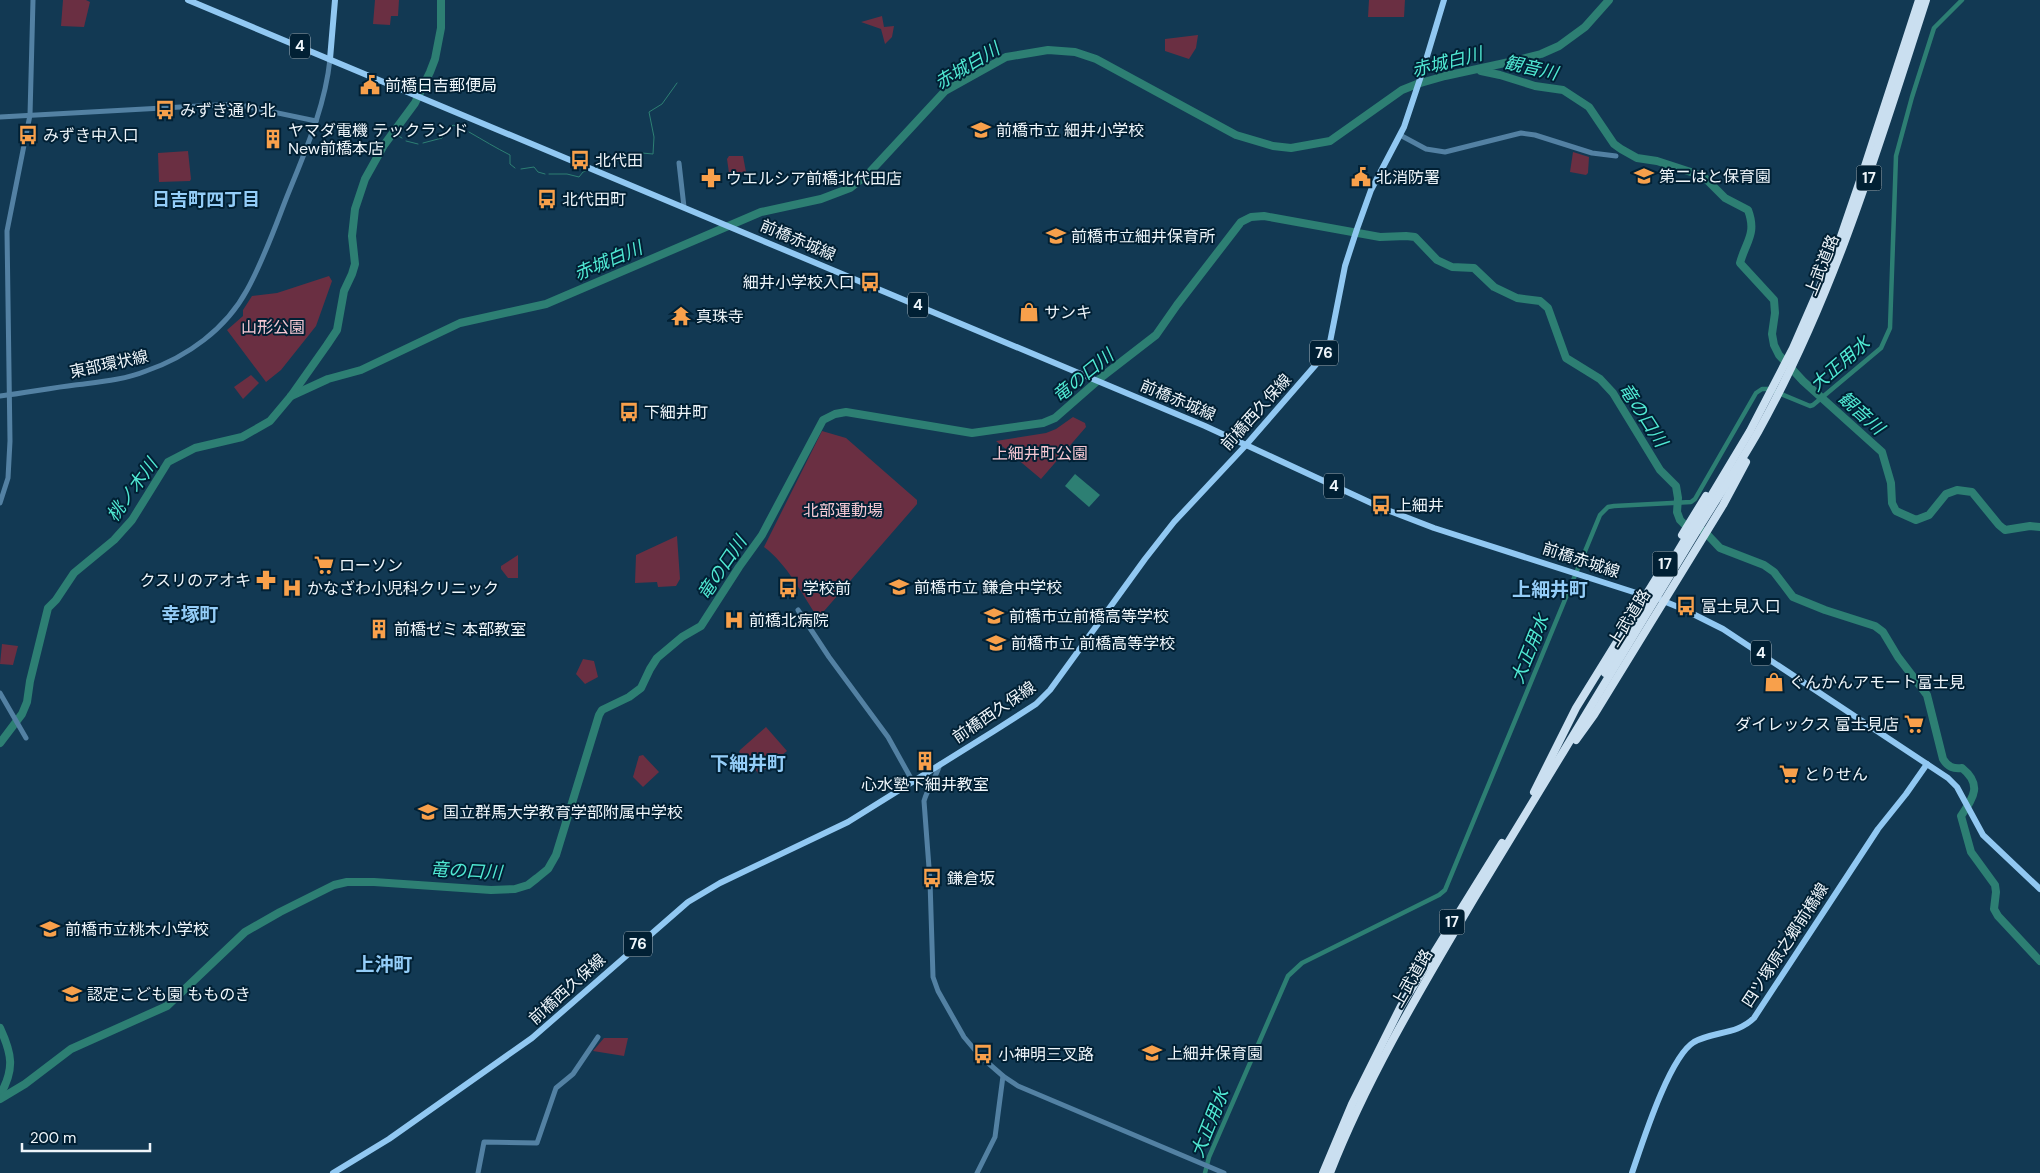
<svg xmlns="http://www.w3.org/2000/svg" width="2040" height="1173" viewBox="0 0 2040 1173" font-family="'DM Sans','Noto Sans JP',sans-serif">
	<style>
		.green { fill: #6a2f42 }
		.water { fill: #2d7f73 }
		.lines { fill: none; stroke-linecap: round; stroke-linejoin: round }
		.stream { stroke: #2d7f73; stroke-width: 1 }
		.canal { stroke: #2d7f73; stroke-width: 4.5 }
		.river { stroke: #2d7f73; stroke-width: 8 }
		.minor { stroke: #5381a3; stroke-width: 5 }
		.major { stroke: #91c8f2; stroke-width: 6 }
		.highway { stroke: #cadff0; stroke-width: 8 }
		.labels { text-anchor: middle; dominant-baseline: central; stroke-width: 4; stroke-linejoin: round; paint-order: stroke }
		.shield { fill: #012034; stroke: #a7b5bf; stroke-width: 1 }
		.shield-label { font-size: 15px; font-weight: bold; fill: #eef5fa }
		.poi-label { font-size: 16px; fill: #eef5fa; stroke: #012034; text-anchor: start }
		.street-label { font-size: 16px; fill: #eef5fa; stroke: #012034 }
		.park-label { font-size: 16px; fill: #f5c8d3; stroke: #012034 }
		.water-label { font-size: 18px; font-style: italic; fill: #50e9d3; stroke: #012034 }
		.neighbourhood-label { font-size: 18px; font-weight: bold; fill: #94cdf8; stroke: #012034 }
		.quarter-label { font-size: 19px; font-weight: bold; fill: #94cdf8; stroke: #012034 }
	</style>
	<rect width="100%" height="100%" fill="#123953"/>
	<g class="green">
		<path d="M63 0H86L90 2 84 27 61 26Z"/>
		<path d="M375 0H399L398 16H391L390 25 373 24Z"/>
		<path d="M1369 0H1405L1404 17H1368Z"/>
		<path d="M882 16 884 27 894 26 892 37 885 44 881 29 861 22Z"/>
		<path d="M1198 35 1196 48 1189 59 1165 51V39Z"/>
		<path d="M188 151 191 179 190 181 159 182 158 153Z"/>
		<path d="M1573 152 1589 157 1588 173 1586 175 1570 172Z"/>
		<path d="M729 156H743L746 172 729 173 727 159Z"/>
		<path d="M329 276 332 281 316 326 281 370 266 382 227 330 243 316V310L252 296 277 293Z"/>
		<path d="M251 375 259 383 243 399 234 387Z"/>
		<path d="M1073 417 1085 423 1086 427 1041 479 996 441 1046 433 1056 429Z"/>
		<path d="M822 431 846 438 917 500V504L818 618C802 594 787 564 764 547Z"/>
		<path d="M677 536 680 579 676 586 658 587 657 582 635 583 636 555Z"/>
		<path d="M518 555V578H508L501 569V566Z"/>
		<path d="M2 644 18 646 13 665 0 664Z"/>
		<path d="M583 659 594 661 598 677 585 684 576 674Z"/>
		<path d="M766 727 787 751 759 774 739 752 740 750Z"/>
		<path d="M643 755 659 772 643 787 633 777 639 756Z"/>
		<path d="M604 1038H628L624 1056 593 1051Z"/>
	</g>
	<path class="water" d="M1075 474 1100 495 1089 507 1065 486Z"/>
	<g class="lines">
		<g class="stream">
			<path d="M469 132C483 140 496 148 510 155V164L515 168"/>
			<path d="M393 133 402 138"/>
			<path d="M406 141 418 144"/>
			<path d="M423 143 442 138 453 125 465 130"/>
			<path d="M615 162 642 153 653 154 654 137 649 112 662 104 677 83"/>
			<path d="M597 167 603 164"/>
			<path d="M521 169 534 167 538 172 545 174"/>
			<path d="M549 174H567L579 177 583 172 588 170"/>
		</g>
		<path class="canal" d="M1205 1173 1209 1157 1288 976 1302 963 1439 895 1445 890 1600 515 1608 507 1614 506 1691 502 1695 499 1756 393 1762 389H1769L1810 406 1813 405 1881 348 1890 328 1896 156 1912 97 1934 28 1962 0"/>
		<g class="river">
			<path d="M1481 71 1500 75 1535 86 1563 90 1589 107 1614 144 1621 149 1637 158 1657 161 1703 176 1725 198 1748 210C1757 234 1746 241 1740 263L1774 300 1775 313 1772 334 1774 345 1779 355 1803 381 1882 452 1891 483 1892 503 1896 511 1916 520 1929 515 1946 494 1957 490 1972 492 1999 525 2005 530 2030 526 2040 527"/>
			<path d="M291 396 328 379 361 370 460 323 546 304 761 212 821 199 850 188 869 173 945 91 1006 57 1048 50 1075 52 1096 59 1236 135 1273 146 1291 148 1330 141 1402 90 1417 84 1445 76 1514 61 1541 54 1559 46 1585 27 1609 0"/>
			<path d="M0 743 22 714 27 702 30 681 48 608 56 600 74 573 114 540 132 520 168 462 195 448 242 437 270 421 291 396 327 345 337 330 344 291 352 274 355 264 352 236 355 209 365 179 384 145 415 103 430 72 435 59 441 28V0"/>
			<path d="M0 1028C12 1054 15 1069 0 1095"/>
			<path d="M0 1099 25 1084 71 1049 167 1006 245 932 280 912 334 885 347 882H374L491 890 515 889 528 885 537 878 548 869 556 855 599 715 602 710 629 697 641 688 650 669 657 658 682 637 701 626 739 567 762 535 823 420 835 414 846 412 972 433 1043 423 1055 418 1103 376 1156 335 1177 305 1241 222 1251 217 1264 216 1380 237 1406 236 1415 237 1437 260 1452 267 1474 268 1494 287 1517 298 1540 301 1548 308 1566 358 1600 379 1613 393 1660 470 1676 486 1678 498 1677 512 1680 520 1685 525 1704 531 1720 548 1764 565 1774 572 1793 597 1825 610 1875 626 1883 632 1898 657 1927 695 1943 759C1948 767 1953 769 1962 768 1983 785 1973 798 1961 816L1971 852 1995 885 1996 892 1994 909 1998 916 2040 961"/>
		</g>
		<g class="minor">
			<path d="M0 117 235 104 316 121"/>
			<path d="M1400 135 1426 149 1445 152 1521 133 1535 135 1592 153 1616 156"/>
			<path d="M679 163 684 207"/>
			<path d="M0 396C25 393 50 388 75 385 98 382 124 380 146 371 187 357 226 329 247 290 263 261 274 230 286 199 304 154 325 108 330 59"/>
			<path d="M0 503 8 478 10 441 7 231 30 115 33 0"/>
			<path d="M798 610 829 657 888 737 913 782"/>
			<path d="M0 693 26 738"/>
			<path d="M940 764C936 778 928 787 924 801L930 881 933 977 938 991 964 1037 980 1056 1003 1076 1018 1086 1224 1173"/>
			<path d="M478 1173 484 1142 537 1143 556 1088 573 1074 598 1037"/>
			<path d="M977 1173 995 1137 1003 1076"/>
		</g>
		<g class="major">
			<path d="M188 0 1205 426 1382 508 1434 528 1649 597"/>
			<path d="M330 59 335 0"/>
			<path d="M1661 600 1683 609 1723 629 1948 778 1957 787 1983 835 2040 889"/>
			<path d="M333 1173 389 1139 532 1038 688 902 720 883 848 822 994 731 1036 704 1050 690 1145 559 1174 522 1246 445 1319 361 1330 342 1345 266 1357 229 1371 190 1404 127 1422 73 1444 0"/>
			<path d="M1632 1173C1642 1144 1669 1057 1694 1042 1714 1031 1737 1035 1754 1018L1878 829 1906 794 1927 764"/>
		</g>
		<g class="highway">
			<path d="M1682 535 1706 496"/>
			<path d="M1605 673 1750 431 1793 348 1838 245 1865 166 1919 0"/>
			<path d="M1576 740 1594 715 1723 505 1746 462"/>
			<path d="M1534 792 1576 708 1657 577"/>
			<path d="M1323 1173 1352 1104 1401 1006 1502 843"/>
			<path d="M1330 1173C1368 1076 1422 987 1475 897 1548 776 1623 655 1695 534 1716 500 1738 467 1758 432 1834 296 1878 148 1926 0"/>
		</g>
	</g>
	<defs>
		<symbol id="civic-bare" viewBox="-9 -9 18 18"><path d="M-.6-6.5H3V-4.5H.6V-3L4-1V1h2V6H-6V1h2V-1L-.6-3ZM-1.2 2.5V6h2.4V2.5Z" fill="#f8a04b" stroke="#012034" stroke-width="2.5" paint-order="stroke"/></symbol>
		<symbol id="bus-bare" viewBox="-9 -9 18 18"><path d="M-5-6H5V4H4V6H2V4H-2V6H-4V4H-5ZM-3.5-4V0h7V-4ZM-3.5 1.2v1.5H-2V1.2ZM2 1.2v1.5H3.5V1.2Z" fill="#f8a04b" stroke="#012034" stroke-width="2.5" paint-order="stroke"/></symbol>
		<symbol id="school-bare" viewBox="-9 -9 18 18"><path d="M0-5L7-2L0 1L-7-2ZM-4 1L0 2.5L4 1V4Q0 6-4 4Z" fill="#f8a04b" stroke="#012034" stroke-width="2.5" paint-order="stroke"/></symbol>
		<symbol id="building-bare" viewBox="-9 -9 18 18"><path d="M-4-6H4V6H1V3H-1V6H-4ZM-2.5-4.3h1.7v1.8h-1.7ZM.8-4.3h1.7v1.8H.8ZM-2.5-1h1.7V.8h-1.7ZM.8-1h1.7V.8H.8Z" fill="#f8a04b" stroke="#012034" stroke-width="2.5" paint-order="stroke"/></symbol>
		<symbol id="pharmacy-bare" viewBox="-9 -9 18 18"><path d="M-2-6h4v4h4v4h-4v4h-4v-4h-4v-4h4Z" fill="#f8a04b" stroke="#012034" stroke-width="2.5" paint-order="stroke"/></symbol>
		<symbol id="shop-bare" viewBox="-9 -9 18 18"><path d="M-5-2.5h2.3a2.7 3.5 0 0 1 5.4 0H5L5.5 6h-11ZM-1.5-2.5h3a1.5 2.3 0 0 0-3 0Z" fill="#f8a04b" stroke="#012034" stroke-width="2.5" paint-order="stroke"/></symbol>
		<symbol id="temple-bare" viewBox="-9 -9 18 18"><path d="M0-6L5-2H3V0L6.5 2.5H4V6H1.5V3h-3V6H-4V2.5H-6.5L-3 0V-2H-5Z" fill="#f8a04b" stroke="#012034" stroke-width="2.5" paint-order="stroke"/></symbol>
		<symbol id="supermarket-bare" viewBox="-9 -9 18 18"><path d="M-6-5.5h2.5l.6 2H6L4.5 2H-2.5L-4.4-4H-6ZM-1.5 3.2a1.3 1.3 0 1 0 .1 0ZM3 3.2a1.3 1.3 0 1 0 .1 0Z" fill="#f8a04b" stroke="#012034" stroke-width="2.5" paint-order="stroke"/></symbol>
		<symbol id="hospital-bare" viewBox="-9 -9 18 18"><path d="M-5-5h3v3.5h4V-5h3V5h-3V1.5h-4V5h-3Z" fill="#f8a04b" stroke="#012034" stroke-width="2.5" paint-order="stroke"/></symbol>
	</defs>
	<g fill-rule="evenodd">
		<use href="#civic-bare" x="356" y="71" width="28" height="28"/>
		<use href="#bus-bare" x="151" y="96" width="28" height="28"/>
		<use href="#school-bare" x="967" y="116" width="28" height="28"/>
		<use href="#bus-bare" x="14" y="121" width="28" height="28"/>
		<use href="#building-bare" x="259" y="125" width="28" height="28"/>
		<use href="#bus-bare" x="566" y="146" width="28" height="28"/>
		<use href="#school-bare" x="1630" y="162" width="28" height="28"/>
		<use href="#civic-bare" x="1347" y="163" width="28" height="28"/>
		<use href="#pharmacy-bare" x="697" y="164" width="28" height="28"/>
		<use href="#bus-bare" x="533" y="185" width="28" height="28"/>
		<use href="#school-bare" x="1042" y="222" width="28" height="28"/>
		<use href="#bus-bare" x="856" y="268" width="28" height="28"/>
		<use href="#shop-bare" x="1015" y="298" width="28" height="28"/>
		<use href="#temple-bare" x="667" y="302" width="28" height="28"/>
		<use href="#bus-bare" x="615" y="398" width="28" height="28"/>
		<use href="#bus-bare" x="1367" y="491" width="28" height="28"/>
		<use href="#supermarket-bare" x="310" y="551" width="28" height="28"/>
		<use href="#pharmacy-bare" x="252" y="566" width="28" height="28"/>
		<use href="#school-bare" x="885" y="573" width="28" height="28"/>
		<use href="#hospital-bare" x="278" y="574" width="28" height="28"/>
		<use href="#bus-bare" x="774" y="574" width="28" height="28"/>
		<use href="#bus-bare" x="1672" y="592" width="28" height="28"/>
		<use href="#school-bare" x="980" y="602" width="28" height="28"/>
		<use href="#hospital-bare" x="720" y="606" width="28" height="28"/>
		<use href="#building-bare" x="365" y="615" width="28" height="28"/>
		<use href="#school-bare" x="982" y="629" width="28" height="28"/>
		<use href="#shop-bare" x="1760" y="668" width="28" height="28"/>
		<use href="#supermarket-bare" x="1900" y="710" width="28" height="28"/>
		<use href="#building-bare" x="911" y="747" width="28" height="28"/>
		<use href="#supermarket-bare" x="1775" y="760" width="28" height="28"/>
		<use href="#school-bare" x="414" y="798" width="28" height="28"/>
		<use href="#bus-bare" x="918" y="864" width="28" height="28"/>
		<use href="#school-bare" x="36" y="915" width="28" height="28"/>
		<use href="#school-bare" x="58" y="980" width="28" height="28"/>
		<use href="#school-bare" x="1138" y="1039" width="28" height="28"/>
		<use href="#bus-bare" x="969" y="1040" width="28" height="28"/>
	</g>
	<g class="labels">
		<g class="shield">
			<rect x="290" y="33.5" width="20" height="25" rx="4"/>
			<rect x="1856.5" y="165.5" width="25" height="25" rx="4"/>
			<rect x="908" y="292.5" width="20" height="25" rx="4"/>
			<rect x="1310" y="340.5" width="28" height="25" rx="4"/>
			<rect x="1324" y="473.5" width="20" height="25" rx="4"/>
			<rect x="1652.5" y="551.5" width="25" height="25" rx="4"/>
			<rect x="1751" y="640.5" width="20" height="25" rx="4"/>
			<rect x="1439.5" y="909.5" width="25" height="25" rx="4"/>
			<rect x="624" y="931.5" width="28" height="25" rx="4"/>
		</g>
		<g class="shield-label">
			<text x="300" y="46">4</text>
			<text x="1869" y="178">17</text>
			<text x="918" y="305">4</text>
			<text x="1324" y="353">76</text>
			<text x="1334" y="486">4</text>
			<text x="1665" y="564">17</text>
			<text x="1761" y="653">4</text>
			<text x="1452" y="922">17</text>
			<text x="638" y="944">76</text>
		</g>
		<g class="poi-label">
			<text x="385" y="85">前橋日吉郵便局</text>
			<text x="180" y="110">みずき通り北</text>
			<text x="288" y="130">ヤマダ電機 テックランド<tspan x="288" dy="18">New前橋本店</tspan></text>
			<text x="996" y="130">前橋市立 細井小学校</text>
			<text x="43" y="135">みずき中入口</text>
			<text x="595" y="160">北代田</text>
			<text x="1659" y="176">第二はと保育園</text>
			<text x="1376" y="177">北消防署</text>
			<text x="726" y="178">ウエルシア前橋北代田店</text>
			<text x="562" y="199">北代田町</text>
			<text x="1071" y="236">前橋市立細井保育所</text>
			<text x="855" y="282" text-anchor="end">細井小学校入口</text>
			<text x="1044" y="312">サンキ</text>
			<text x="696" y="316">真珠寺</text>
			<text x="644" y="412">下細井町</text>
			<text x="1396" y="505">上細井</text>
			<text x="339" y="565">ローソン</text>
			<text x="251" y="580" text-anchor="end">クスリのアオキ</text>
			<text x="914" y="587">前橋市立 鎌倉中学校</text>
			<text x="307" y="588">かなざわ小児科クリニック</text>
			<text x="803" y="588">学校前</text>
			<text x="1701" y="606">富士見入口</text>
			<text x="1009" y="616">前橋市立前橋高等学校</text>
			<text x="749" y="620">前橋北病院</text>
			<text x="394" y="629">前橋ゼミ 本部教室</text>
			<text x="1011" y="643">前橋市立 前橋高等学校</text>
			<text x="1789" y="682">ぐんかんアモート富士見</text>
			<text x="1899" y="724" text-anchor="end">ダイレックス 富士見店</text>
			<text x="1804" y="774">とりせん</text>
			<text x="925" y="784" text-anchor="middle">心水塾下細井教室</text>
			<text x="443" y="812">国立群馬大学教育学部附属中学校</text>
			<text x="947" y="878">鎌倉坂</text>
			<text x="65" y="929">前橋市立桃木小学校</text>
			<text x="87" y="994">認定こども園 もものき</text>
			<text x="1167" y="1053">上細井保育園</text>
			<text x="998" y="1054">小神明三叉路</text>
		</g>
		<g class="street-label">
			<text transform="translate(798 240) rotate(23)">前橋赤城線</text>
			<text transform="translate(1822 265) rotate(-68)">上武道路</text>
			<text transform="translate(109 364) rotate(-12)">東部環状線</text>
			<text transform="translate(1178 400) rotate(23)">前橋赤城線</text>
			<text transform="translate(1256 412) rotate(-48)">前橋西久保線</text>
			<text transform="translate(1581 560) rotate(18)">前橋赤城線</text>
			<text transform="translate(1629 618) rotate(-58)">上武道路</text>
			<text transform="translate(994 712) rotate(-34)">前橋西久保線</text>
			<text transform="translate(1785 945) rotate(-57)">四ツ塚原之郷前橋線</text>
			<text transform="translate(1412 978) rotate(-60)">上武道路</text>
			<text transform="translate(567 989) rotate(-42)">前橋西久保線</text>
		</g>
		<g class="park-label">
			<text x="273" y="327">山形公園</text>
			<text x="1040" y="453">上細井町公園</text>
			<text x="843" y="510">北部運動場</text>
		</g>
		<g class="water-label">
			<text transform="translate(1447 62) rotate(-14)">赤城白川</text>
			<text transform="translate(967 66) rotate(-31)">赤城白川</text>
			<text transform="translate(1531 68) rotate(13)">観音川</text>
			<text transform="translate(608 261) rotate(-23)">赤城白川</text>
			<text transform="translate(1840 364) rotate(-41)">大正用水</text>
			<text transform="translate(1083 376) rotate(-39)">竜の口川</text>
			<text transform="translate(1861 413) rotate(42)">観音川</text>
			<text transform="translate(1643 415) rotate(57)">竜の口川</text>
			<text transform="translate(132 490) rotate(-54)">桃ノ木川</text>
			<text transform="translate(722 568) rotate(-56)">竜の口川</text>
			<text transform="translate(1530 649) rotate(-68)">大正用水</text>
			<text transform="translate(466 871) rotate(3)">竜の口川</text>
			<text transform="translate(1210 1123) rotate(-68)">大正用水</text>
		</g>
		<g class="neighbourhood-label">
			<text x="206" y="200">日吉町四丁目</text>
		</g>
		<g class="quarter-label">
			<text x="1550" y="589">上細井町</text>
			<text x="190" y="614">幸塚町</text>
			<text x="748" y="763">下細井町</text>
			<text x="384" y="964">上沖町</text>
		</g>
	</g>
	<path d="M22 1143v8h128v-8" fill="none" stroke="#eef5fa" stroke-width="2.5"/>
	<text x="30" y="1143" font-size="15" fill="#eef5fa" stroke="#012034" stroke-width="4" paint-order="stroke">200 m</text>
</svg>
